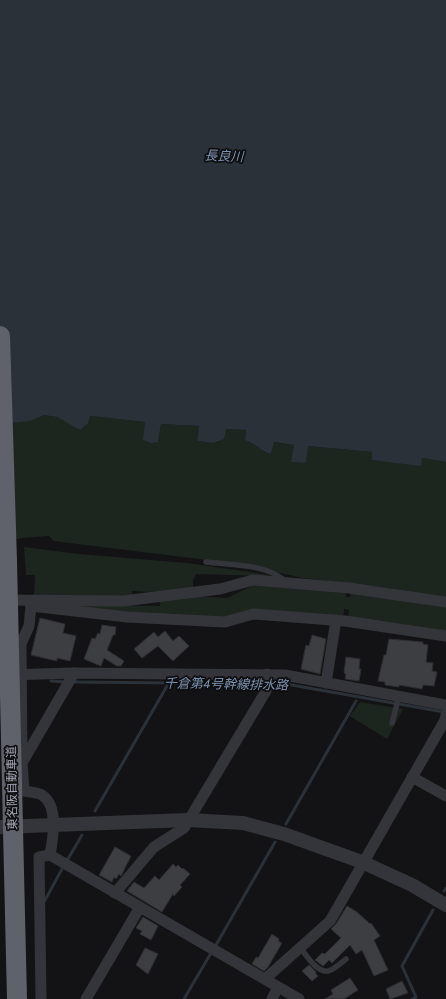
<svg xmlns="http://www.w3.org/2000/svg" width="446" height="999" viewBox="0 0 446 999" font-family="Jost,'Noto Sans JP',sans-serif">
	<style>
		.green { fill: #1d251f }
		.water { fill: #2a3138 }
		.lines { fill: none; stroke-linecap: round; stroke-linejoin: round }
		.stream { stroke: #2a3138; stroke-width: 3 }
		.building { fill: #3d3e42; stroke: #2e2d31 }
		.service { stroke: #34353a; stroke-width: 5.5 }
		.minor { stroke: #34353a; stroke-width: 11 }
		.tertiary { stroke: #34353a; stroke-width: 14 }
		.motorway { stroke: #60626b; stroke-width: 20 }
		.motorway-bridge { stroke: #60626b; stroke-width: 20 }
		.labels { text-anchor: middle; dominant-baseline: central; stroke-width: 3.5; stroke-linejoin: round; paint-order: stroke }
		.street-label { font-size: 12px; fill: #a5a9b5; stroke: #0e0e10 }
		.water-label { font-size: 13px; font-style: italic; fill: #7c93b0; stroke: #0e0e10 }
	</style>
	<rect width="100%" height="100%" fill="#131315"/>
	<g class="green">
		<path d="M44 415 57 417 70 424 89 416 145 422 158 442 161 424 199 426 197 441 214 443 219 442 226 429 246 430 245 440C254 443 262 452 271 454L273 442 294 445 292 462 306 463 307 446 372 452V460L385 461 422 458 446 462V598L388 588 303 578 239 564 54 541 49 536 23 538 0 542V424L34 419Z"/>
		<path d="M24 547 79 554 187 563 269 575 268 576 196 574 193 580V588L152 592 132 591V596H34L35 575H26Z"/>
		<path d="M254 585 346 593V597H350L351 593 446 607V632L348 618 349 610 344 609 343 618 225 619 129 615 44 604 160 606V600L194 596 227 598Z"/>
		<path d="M360 702 403 709 387 739 350 716Z"/>
	</g>
	<path class="water" d="M0 0H446V462L422 458 421 466 372 460V452L308 446 306 463 291 462 294 445 274 442 271 454C262 452 254 443 245 440L246 430 226 429 224 439 214 443 197 441 199 426 161 424 158 442 151 443 143 440 145 422 90 416 88 423 80 430 57 417 44 415 30 421 0 424Z"/>
	<g class="lines">
		<g class="stream">
			<path d="M51 681 67 682"/>
			<path d="M72 682 286 684 444 712"/>
			<path d="M95 811 167 686"/>
			<path d="M286 824 356 701"/>
			<path d="M68 859 82 835"/>
			<path d="M444 891 446 888"/>
			<path d="M44 902 62 869"/>
			<path d="M216 945 275 842"/>
			<path d="M184 999 211 953"/>
			<path d="M412 999 416 997 402 966 433 910"/>
		</g>
	</g>
	<g class="building">
		<path d="M40 618 65 624 63 633 76 636 70 661 57 658V661L31 655Z"/>
		<path d="M102 625 116 627 115 635H113L107 650 124 661 121 666H117L104 658 101 666 84 659 92 638 95 639 98 633 100 634Z"/>
		<path d="M165 631 173 641 179 636 189 646 173 661 158 646 142 658 134 649 154 632 158 637Z"/>
		<path d="M312 635 326 639 320 674 301 669 306 645 309 646Z"/>
		<path d="M389 639 423 642V644L428 645 426 662 433 663 432 671 437 672 434 686 423 685 422 689 399 685V687L385 685V682L378 681 384 655H386Z"/>
		<path d="M346 657 360 659 359 669H361L359 681 345 679 346 674 344 673Z"/>
		<path d="M115 847 131 856 121 876 119 874 116 879 114 877 112 882 99 875Z"/>
		<path d="M173 864 176 867 178 865 182 869 183 868 190 874 180 885 182 887 174 896 173 894 162 912 127 891 134 882 144 888 155 876 159 880Z"/>
		<path d="M347 906 357 912 370 924 371 923 380 936 374 940 388 970 374 976 362 950 356 954 350 945 332 963 329 960 323 966 315 960 322 953 325 954 341 938 331 929 336 924Z"/>
		<path d="M143 917 158 926 151 940 140 934 142 931 136 928Z"/>
		<path d="M272 934 279 939 278 941 282 943 268 967 264 971 252 964 256 957 258 958Z"/>
		<path d="M145 948 158 954 148 974 136 965Z"/>
		<path d="M309 965 316 972 315 973 318 976 312 981 302 971Z"/>
		<path d="M350 978 358 990 344 999H325L333 994 331 990Z"/>
		<path d="M402 981 408 993 390 999 386 989Z"/>
	</g>
	<g class="lines">
		<g class="service">
			<path d="M206 562C230 565 267 564 285 581"/>
			<path d="M392 723 399 696"/>
			<path d="M300 947C306 955 317 973 328 971 334 970 341 963 346 959"/>
		</g>
		<g class="minor">
			<path d="M4 600 123 601 220 589 253 580 349 588 446 602"/>
			<path d="M32 603 31 606 127 617 225 622 253 614 345 621 446 636"/>
			<path d="M5 675 74 673 285 675 446 705"/>
			<path d="M326 683 336 620"/>
			<path d="M22 762 21 644 29 626 31 606"/>
			<path d="M412 777 446 796"/>
			<path d="M50 855C53 838 59 806 42 795 37 792 29 792 24 791L22 763 74 673"/>
			<path d="M115 893 154 847 184 828 266 691 267 674"/>
			<path d="M265 979 330 921 445 720 446 715"/>
			<path d="M41 999 39 857 50 855 299 999"/>
			<path d="M86 999 140 907"/>
			<path d="M272 999 278 987"/>
		</g>
		<path class="tertiary" d="M0 827 188 820 243 823 284 834 362 862 412 885 446 905"/>
		<g class="motorway">
			<path d="M0 336 7 561"/>
			<path d="M14 873 17 999"/>
		</g>
		<path class="motorway-bridge" d="M7 561 14 873"/>
	</g>
	<g class="labels">
		<g class="street-label">
			<text transform="translate(12 788) rotate(-91)">東名阪自動車道</text>
		</g>
		<g class="water-label">
			<text transform="translate(224 156) rotate(2)">長良川</text>
			<text transform="translate(226 684) rotate(1)">千倉第4号幹線排水路</text>
		</g>
	</g>
</svg>
